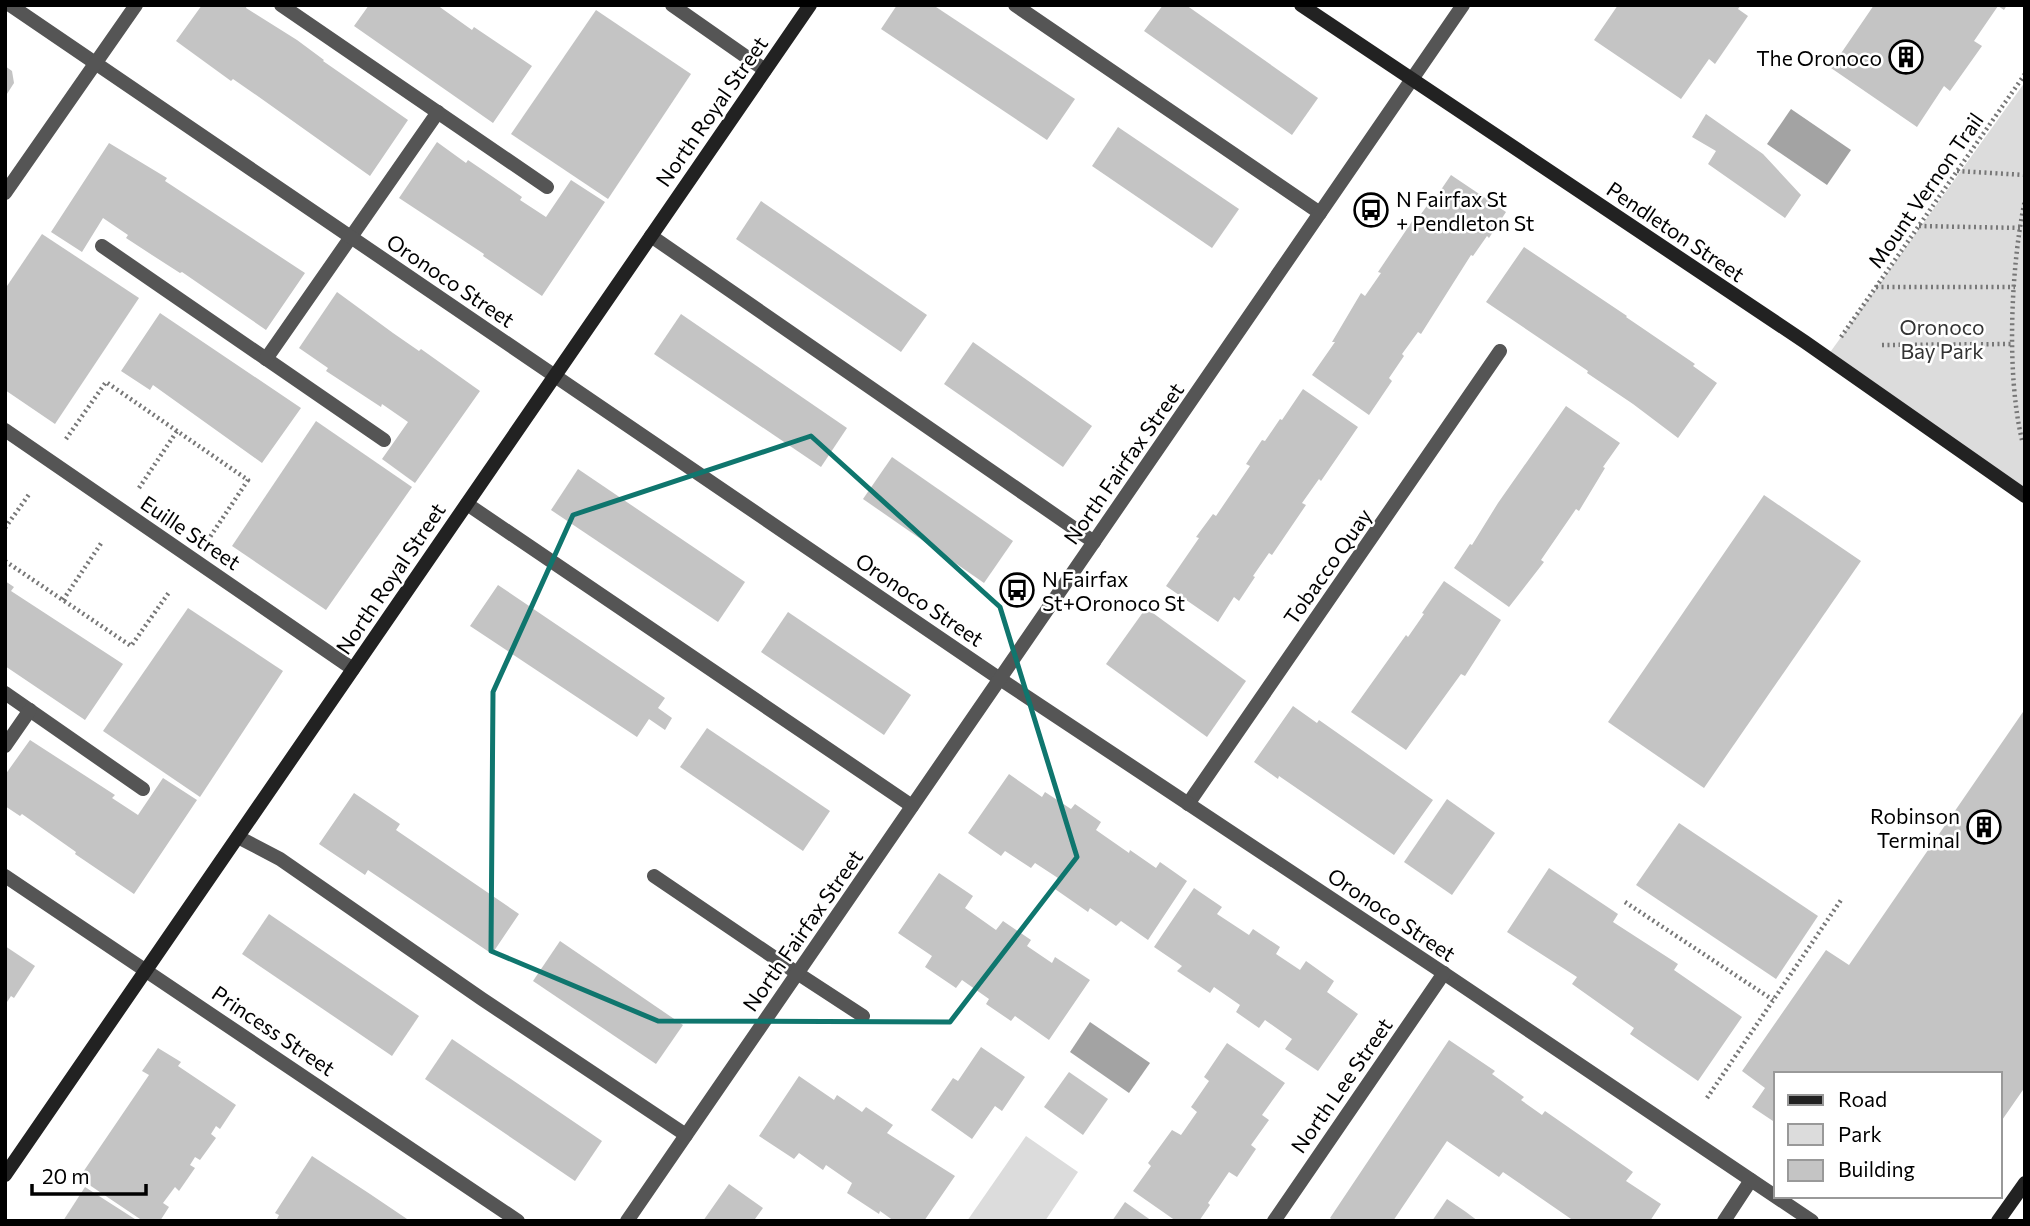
<svg xmlns="http://www.w3.org/2000/svg" width="2030" height="1226" viewBox="0 0 2030 1226" font-family="Commissioner,sans-serif">
	<style>
		.green { fill: #dcdcdc }
		.water { fill: #a3a3a3 }
		.building { fill: #c4c4c4 }
		.lines { fill: none; stroke-linecap: round; stroke-linejoin: round }
		.path { stroke: #777; stroke-width: 4.5; stroke-dasharray: 2 3.5; stroke-linecap: butt }
		.lane { stroke: #555; stroke-width: 14 }
		.street { stroke: #555; stroke-width: 14 }
		.secondary { stroke: #222; stroke-width: 14 }
		.marked { fill: none; stroke: #0f766e; stroke-width: 5; stroke-linejoin: round }
		.labels { text-anchor: middle; dominant-baseline: central; stroke-width: 5; stroke-linejoin: round; paint-order: stroke }
		.poi-label { font-size: 21px; fill: #000; stroke: #fff; text-anchor: end }
		.street-label { font-size: 21px; fill: #000; stroke: #fff }
		.park-label { font-size: 21px; fill: #333; stroke: #fff }
	</style>
	<rect width="100%" height="100%" fill="#fff"/>
	<g class="green">
		<path d="M2025 82V498L1826 358Z"/>
		<path d="M1026 1136 1078 1172 1045 1221H967Z"/>
	</g>
	<g class="water">
		<path d="M1791 109 1851 150 1827 185 1767 144Z"/>
		<path d="M1090 1022 1150 1063 1129 1093 1070 1052Z"/>
	</g>
	<g class="building">
		<path d="M202 5H247L246 8 297 40 324 60 323 61 408 120 370 176 259 97 233 79 231 81 176 41Z"/>
		<path d="M369 5H437L472 30 474 27 532 66 493 123 354 26Z"/>
		<path d="M897 5H933L1075 99 1047 140 881 29Z"/>
		<path d="M1163 5H1186L1318 98 1292 135 1144 31Z"/>
		<path d="M1618 5H1741L1738 9 1748 16 1715 64 1709 59 1681 99 1594 40Z"/>
		<path d="M1874 5H2007L2004 10 1998 6 1974 41 1982 46 1950 91 1944 86 1917 127 1831 68Z"/>
		<path d="M596 10 691 74 608 199 511 134Z"/>
		<path d="M5 66 12 71 14 83 5 97Z"/>
		<path d="M1706 114 1763 154 1801 195 1785 218 1708 164 1716 151 1692 137Z"/>
		<path d="M1118 127 1239 209 1212 248 1092 166Z"/>
		<path d="M437 142 466 163 468 160 496 179 522 197 520 200 546 217 571 180 605 202 542 296 483 256 484 254 399 198Z"/>
		<path d="M109 143 167 178 165 181 305 273 266 330 182 272 180 273 152 255 126 238 128 235 103 218 82 252 51 232Z"/>
		<path d="M1451 175 1506 212 1489 238 1487 236 1473 256 1471 255 1421 334 1418 332 1402 354 1404 356 1389 378 1392 381 1369 415 1312 375 1335 342H1332L1361 293 1365 296 1381 273 1378 272 1415 217 1418 218 1432 199 1434 200Z"/>
		<path d="M761 201 927 315 901 352 736 239Z"/>
		<path d="M42 234 139 298 55 424 5 390V289Z"/>
		<path d="M1524 247 1627 316 1626 317 1695 364 1693 366 1717 383 1678 438 1633 404 1587 373 1588 371 1486 302Z"/>
		<path d="M337 292 393 333 419 351 421 349 480 391 415 483 382 459 408 422 382 404 381 407 326 371 328 368 299 348Z"/>
		<path d="M160 313 301 408 262 463 153 385 150 390 121 371Z"/>
		<path d="M681 314 847 428 821 467 654 354Z"/>
		<path d="M973 342 1092 426 1063 467 944 384Z"/>
		<path d="M1303 389 1358 427 1321 481 1319 479 1302 503 1306 505 1272 555 1269 553 1253 576 1255 577 1239 601 1234 597 1218 622 1166 586 1199 538 1196 537 1213 514 1216 516 1250 466 1246 464 1262 440 1265 441 1280 419 1282 420Z"/>
		<path d="M1566 406 1620 443 1603 467 1605 468 1579 511 1576 509 1541 560 1544 562 1509 607 1454 568 1470 544 1472 545 1498 503Z"/>
		<path d="M316 421 412 487 326 610 232 546Z"/>
		<path d="M892 457 1013 541 984 583 863 499Z"/>
		<path d="M578 469 745 582 718 622 551 510Z"/>
		<path d="M1764 495 1861 561 1704 788 1608 722Z"/>
		<path d="M5 581 14 587 11 591 123 664 85 720 5 666Z"/>
		<path d="M1444 581 1501 620 1465 676 1461 674 1406 750 1351 712 1406 635 1408 637 1424 614 1422 613Z"/>
		<path d="M498 585 665 698 658 708 672 718 665 730 649 719 637 737 470 626Z"/>
		<path d="M188 608 283 671 200 797 103 731Z"/>
		<path d="M1146 608 1246 681 1207 737 1106 664Z"/>
		<path d="M788 612 911 695 884 735 761 652Z"/>
		<path d="M1293 706 1317 723 1319 720 1433 800 1394 855 1279 776 1278 779 1254 762Z"/>
		<path d="M2025 709V1087L2000 1123V1074H1776V1123L1752 1107 1765 1088 1742 1071 1826 950 1849 965Z"/>
		<path d="M707 728 830 811 803 851 680 767Z"/>
		<path d="M30 740 115 795 112 798 138 815 163 778 197 800 134 894 75 854 76 852 22 814 20 816 5 806V775Z"/>
		<path d="M1009 774 1042 797 1045 792 1071 809 1075 804 1101 822 1096 830 1129 853 1130 850 1156 868 1160 862 1187 881 1148 940 1121 921 1116 926 1090 908 1088 912 1055 889 1061 880 1035 863 1031 868 1005 851 1001 856 968 833Z"/>
		<path d="M354 793 400 824 396 830 519 914 492 954 368 870 365 875 319 844Z"/>
		<path d="M1447 799 1495 833 1452 895 1404 862Z"/>
		<path d="M1679 823 1818 916 1776 979 1636 885Z"/>
		<path d="M1549 868 1618 914 1613 922 1678 964 1674 970 1742 1017 1698 1081 1630 1034 1634 1028 1572 984 1577 977 1507 932Z"/>
		<path d="M939 873 973 896 965 908 996 930 1003 921 1031 940 1027 946 1052 963 1055 957 1090 980 1049 1040 1015 1016 1011 1021 986 1004 989 999 962 980 956 988 925 967 932 956 898 933Z"/>
		<path d="M1194 888 1222 907 1217 914 1249 935 1253 929 1280 947 1276 954 1300 970 1306 961 1334 981 1327 992 1358 1014 1318 1071 1285 1049 1292 1039 1265 1020 1259 1028 1236 1012 1240 1005 1214 987 1210 993 1177 971 1182 966 1154 947Z"/>
		<path d="M269 914 419 1016 392 1056 242 954Z"/>
		<path d="M560 941 683 1025 656 1064 533 981Z"/>
		<path d="M5 946 35 966 14 998 11 996 5 1005Z"/>
		<path d="M452 1039 602 1141 575 1181 425 1079Z"/>
		<path d="M1449 1040 1495 1071 1492 1074 1524 1097 1521 1100 1542 1115 1545 1111 1633 1172 1626 1181 1661 1204 1650 1221H1574L1503 1172 1499 1177 1447 1141 1393 1221H1334L1330 1218Z"/>
		<path d="M1227 1043 1285 1083 1262 1115 1269 1120 1251 1145 1256 1149 1237 1177 1229 1172 1208 1203 1210 1205 1199 1221H1176L1133 1191 1151 1166 1148 1163 1172 1130 1181 1135 1197 1112 1191 1107 1209 1081 1204 1077Z"/>
		<path d="M981 1047 1025 1077 1002 1111 995 1106 972 1139 931 1110 953 1078 958 1081Z"/>
		<path d="M158 1048 181 1062 178 1066 236 1105 220 1129 216 1126 211 1134 216 1138 200 1160 195 1157 190 1165 195 1168 179 1191 175 1187 163 1203 169 1207 160 1221H143L79 1178 149 1075 142 1071Z"/>
		<path d="M1069 1072 1108 1099 1083 1135 1044 1107Z"/>
		<path d="M799 1076 834 1100 837 1095 862 1112 866 1107 893 1125 887 1133 955 1176 924 1221H894L880 1211 879 1214 847 1193 852 1183 826 1165 823 1170 799 1153 794 1159 759 1136Z"/>
		<path d="M312 1156 370 1194 410 1221H276L279 1215 275 1213Z"/>
		<path d="M729 1184 763 1208 755 1219 758 1221H703Z"/>
		<path d="M85 1187 138 1221H63Z"/>
		<path d="M1447 1199 1466 1212 1478 1221H1432Z"/>
		<path d="M1125 1202 1152 1221H1112Z"/>
	</g>
	<g class="lines">
		<g class="path">
			<path d="M1957 171 2025 175"/>
			<path d="M1919 226 2021 228"/>
			<path d="M1876 287H2015"/>
			<path d="M1841 337 2025 74"/>
			<path d="M1882 345 2013 344"/>
			<path d="M66 439 106 382 248 480 210 537"/>
			<path d="M2022 440C2006 374 2011 265 2025 200"/>
			<path d="M139 488 177 431"/>
			<path d="M5 528 30 493"/>
			<path d="M5 561 131 646 170 591"/>
			<path d="M63 600 102 542"/>
			<path d="M1625 902 1773 1000"/>
			<path d="M1707 1098 1841 900"/>
		</g>
		<g class="lane">
			<path d="M281 5 547 187"/>
			<path d="M672 5 765 70"/>
			<path d="M1015 5 1320 213"/>
			<path d="M651 236 1094 542"/>
			<path d="M102 246 384 440"/>
			<path d="M266 359 438 112"/>
			<path d="M467 504 912 806"/>
			<path d="M5 693 143 789"/>
			<path d="M5 746 30 710"/>
			<path d="M1188 804 1500 351"/>
			<path d="M238 837 280 859 482 999 686 1135"/>
			<path d="M797 973 863 1016"/>
			<path d="M1724 1221 1751 1180"/>
		</g>
		<g class="street">
			<path d="M10 5 1000 679 1439 970 1812 1221"/>
			<path d="M5 193 136 5"/>
			<path d="M5 430 353 669"/>
			<path d="M5 876 518 1221"/>
			<path d="M654 876 797 973"/>
			<path d="M627 1221 1463 5"/>
			<path d="M1274 1221 1444 973"/>
		</g>
		<g class="secondary">
			<path d="M1301 5 1805 342 2025 496"/>
			<path d="M5 1175 810 5"/>
			<path d="M1998 1221 2025 1183"/>
		</g>
	</g>
	<path class="marked" d="M811 436 1000 607 1077 857 950 1022 658 1021 491 951 493 692 573 515Z"/>
	<defs>
		<symbol id="building-ring" viewBox="-11 -11 22 22"><circle r="9.5" fill="#fff" stroke="#000" stroke-width="1.5"/><path d="M-4-6H4V6H1V3H-1V6H-4ZM-2.5-4.3h1.7v1.8h-1.7ZM.8-4.3h1.7v1.8H.8ZM-2.5-1h1.7V.8h-1.7ZM.8-1h1.7V.8H.8Z" fill="#000"/></symbol>
		<symbol id="bus-ring" viewBox="-11 -11 22 22"><circle r="9.5" fill="#fff" stroke="#000" stroke-width="1.5"/><path d="M-5-6H5V4H4V6H2V4H-2V6H-4V4H-5ZM-3.5-4V0h7V-4ZM-3.5 1.2v1.5H-2V1.2ZM2 1.2v1.5H3.5V1.2Z" fill="#000"/></symbol>
	</defs>
	<g fill-rule="evenodd">
		<use href="#building-ring" x="1887" y="38" width="38" height="38"/>
		<use href="#bus-ring" x="1352" y="191" width="38" height="38"/>
		<use href="#bus-ring" x="998" y="571" width="38" height="38"/>
		<use href="#building-ring" x="1965" y="808" width="38" height="38"/>
	</g>
	<g class="labels">
		<g class="poi-label">
			<text x="1882" y="57">The Oronoco</text>
			<text x="1396" y="198" text-anchor="start">N Fairfax St<tspan x="1396" dy="24">+ Pendleton St</tspan></text>
			<text x="1042" y="578" text-anchor="start">N Fairfax<tspan x="1042" dy="24">St+Oronoco St</tspan></text>
			<text x="1960" y="815">Robinson<tspan x="1960" dy="24">Terminal</tspan></text>
		</g>
		<g class="street-label">
			<text transform="translate(711 111) rotate(-55)">North Royal Street</text>
			<text transform="translate(1925 190) rotate(-55)">Mount Vernon Trail</text>
			<text transform="translate(1676 231) rotate(34)">Pendleton Street</text>
			<text transform="translate(451 280) rotate(34)">Oronoco Street</text>
			<text transform="translate(1123 463) rotate(-55)">North Fairfax Street</text>
			<text transform="translate(191 532) rotate(34)">Euille Street</text>
			<text transform="translate(1327 566) rotate(-55)">Tobacco Quay</text>
			<text transform="translate(390 578) rotate(-56)">North Royal Street</text>
			<text transform="translate(920 599) rotate(34)">Oronoco Street</text>
			<text transform="translate(1392 914) rotate(34)">Oronoco Street</text>
			<text transform="translate(802 930) rotate(-55)">North Fairfax Street</text>
			<text transform="translate(274 1030) rotate(34)">Princess Street</text>
			<text transform="translate(1341 1085) rotate(-55)">North Lee Street</text>
		</g>
		<g class="park-label">
			<text x="1942" y="326">Oronoco<tspan x="1942" dy="24">Bay Park</tspan></text>
		</g>
	</g>
	<rect width="2030" height="1226" fill="none" stroke="#000000" stroke-width="14"/>
	<rect x="1774" y="1072" width="228" height="126" fill="#ffffff" stroke="#999999" stroke-width="2"/>
	<rect x="1788" y="1095" width="35" height="10" fill="#222222" stroke="#999999" stroke-width="2"/>
	<text x="1838" y="1107" font-size="21" fill="#000000">Road</text>
	<rect x="1788" y="1124" width="35" height="21" fill="#dcdcdc" stroke="#999999" stroke-width="2"/>
	<text x="1838" y="1142" font-size="21" fill="#000000">Park</text>
	<rect x="1788" y="1160" width="35" height="21" fill="#c4c4c4" stroke="#999999" stroke-width="2"/>
	<text x="1838" y="1177" font-size="21" fill="#000000">Building</text>
	<path d="M32 1184v10h114v-10" fill="none" stroke="#000000" stroke-width="3.5"/>
	<text x="42" y="1184" font-size="21" fill="#000000" stroke="#ffffff" stroke-width="5" paint-order="stroke">20 m</text>
</svg>
